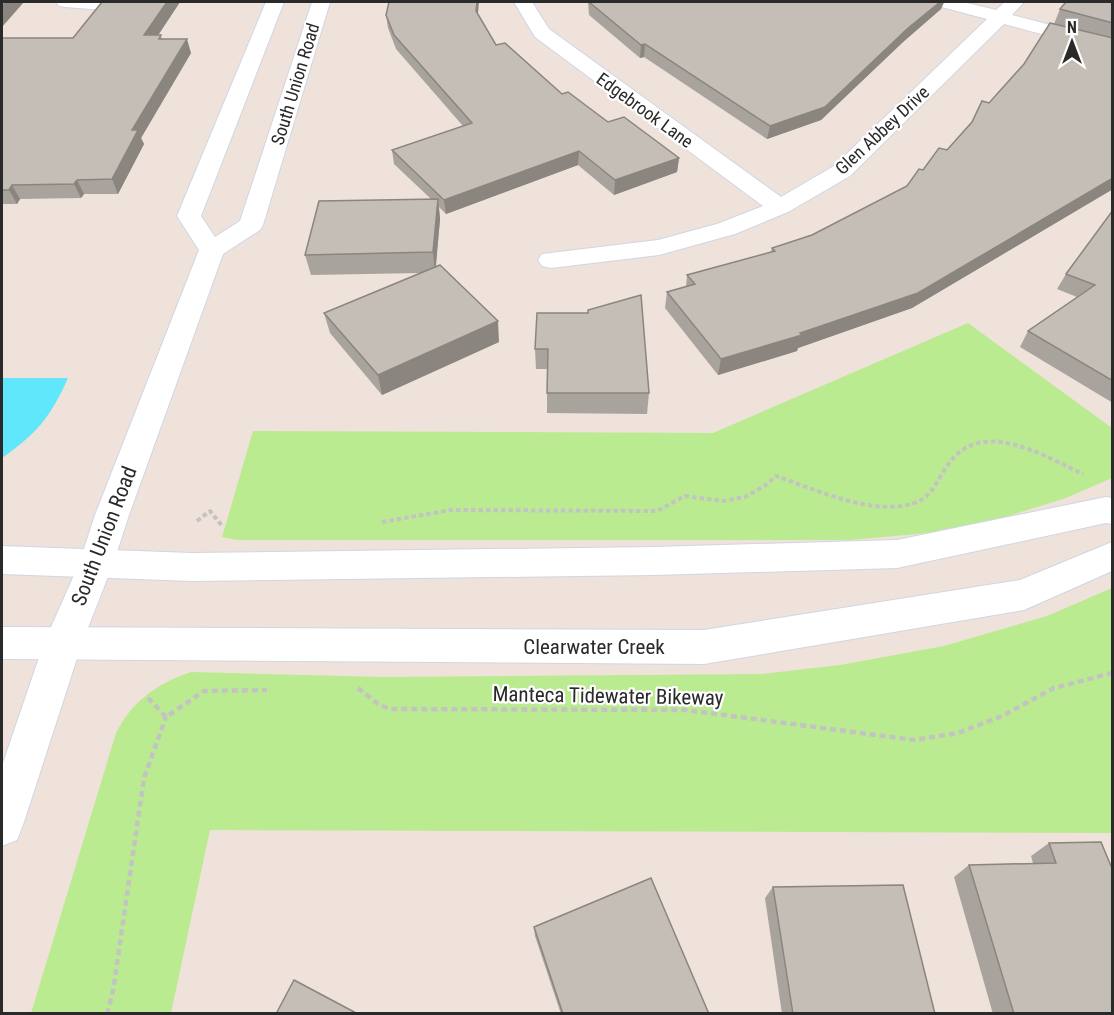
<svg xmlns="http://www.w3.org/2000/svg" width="1114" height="1015" viewBox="0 0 1114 1015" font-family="'Roboto Condensed',sans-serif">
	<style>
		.green { fill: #bbeb90 }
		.water { fill: #61e7fc }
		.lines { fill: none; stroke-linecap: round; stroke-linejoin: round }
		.minor-casing { stroke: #cfd6e4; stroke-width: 2 }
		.tertiary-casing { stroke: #cfd6e4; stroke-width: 2 }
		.path-far1 { stroke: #c3c3c3; stroke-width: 4; stroke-dasharray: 4.5 3; stroke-linecap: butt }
		.path { stroke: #c3c3c3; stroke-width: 4.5; stroke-dasharray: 6 4; stroke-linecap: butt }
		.minor { fill: #fff; fill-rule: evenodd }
		.tertiary { fill: #fff; fill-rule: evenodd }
		.wall { fill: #a9a39d }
		.shaded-wall { fill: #8a857f }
		.building { fill: #c5beb6; stroke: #8a857f; stroke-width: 1.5 }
		.labels { text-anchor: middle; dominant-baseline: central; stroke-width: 4.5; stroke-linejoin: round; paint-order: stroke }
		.far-street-label { font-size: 18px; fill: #2a2a2a; stroke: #fff }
		.street-label { font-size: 21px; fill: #2a2a2a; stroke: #fff }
	</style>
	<rect width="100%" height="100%" fill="#eee2da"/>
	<g class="green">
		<path d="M968 323 1112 428V478L1066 498 976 526 940 532 848 540H237L222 537 253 431 713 433Z"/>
		<path d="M1112 588V833L210 830 171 1013H31L116 733C132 701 158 683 191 672L383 677 762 674 840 665 944 646 1047 616Z"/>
	</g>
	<path class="water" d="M2 378H68C50 418 37 433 2 458Z"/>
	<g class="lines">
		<defs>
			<g id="minor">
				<path d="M56 2H129L150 4 153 8 150 12 144 13 65 7 59 6Z"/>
				<path d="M514 2H532L549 29 781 197 834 166 987 19 938 6 935 2H963L996 10 1005 2H1024L1012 15 1112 41V53L1004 24 850 176 788 212 735 234 659 255 551 268 542 266 538 260 542 254 658 240 717 224 763 206 535 37Z"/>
				<path d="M1106 497 1112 498V524L1106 523 897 568 654 575 192 581 2 574V546L192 553 654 547 897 540Z"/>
				<path d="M1112 542V571L1024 610 704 664 2 659V627L704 630 1020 580Z"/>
			</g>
			<path id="tertiary" d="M266 2H284L201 216 215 237 240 221 312 2H330L263 225 260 230 223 254 129 515 113 564 82 643 23 825 17 840 2 846V766L44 643 79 564 95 515 199 250 177 216Z"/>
		</defs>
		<use href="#minor" class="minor-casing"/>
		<use href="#tertiary" class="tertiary-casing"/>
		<g class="path-far1">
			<path d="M197 521 210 511 223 527"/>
			<path d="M382 522 451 510 657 511 685 496 723 501 745 497 766 485 776 476C814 489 874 517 914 503 932 498 937 480 947 466 980 416 1042 455 1083 474"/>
		</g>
		<g class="path">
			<path d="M358 688 378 704 389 709 686 710 914 740 958 733 1002 716 1054 688 1112 673"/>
			<path d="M148 698 166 717 204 691 267 690"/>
			<path d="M107 1014 113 991 144 778 166 717"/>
		</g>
		<use href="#minor" class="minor"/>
		<use href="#tertiary" class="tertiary"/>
	</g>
	<g class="wall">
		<path d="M142 2H180L158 35 163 39 191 53 141 138 144 144 118 194H84L81 198 20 199 17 204H2V38H73Z"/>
		<path d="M588 2H944L941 9 903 42 821 120 767 139 644 57 640 58 589 15Z"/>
		<path d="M1113 2V189L912 308 798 348 797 351 718 375 665 308 667 292 686 287 687 275 771 252 772 248 812 235 907 186 923 170 947 150 1024 64 1054 24 1060 9Z"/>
		<path d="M478 14 496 45 562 94 608 122 679 158 677 172 614 195 578 165 446 214 439 207 440 219 436 267 499 342 382 395 330 333 324 313 421 273 311 275 305 255 431 199 394 164 392 150 463 126 396 49 388 28 386 15Z"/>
		<path d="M1113 210V403L1020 347 1028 331 1077 297 1057 289 1066 274Z"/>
		<path d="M537 313 649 393 647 414 547 413V369H536L535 349Z"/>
		<path d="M1049 843 1111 866 1113 1014H993L954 877 969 865 1033 863 1031 856Z"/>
		<path d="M773 887 935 1014H782L765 898Z"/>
		<path d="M534 927 709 1014H561L535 936Z"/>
	</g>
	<g class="shaded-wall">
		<path d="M6 2H24L2 27V7Z"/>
		<path d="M167 2H180L149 49 144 35Z"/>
		<path d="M477 2H479L477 24 476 11Z"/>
		<path d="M940 2H944L941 9 903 42 821 120 767 139 770 126Z"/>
		<path d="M187 39 191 53 141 138 144 144 118 194 112 179 132 130Z"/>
		<path d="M645 44 644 57 640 58 641 45Z"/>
		<path d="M579 151 578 165 446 214 444 200Z"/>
		<path d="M679 158 677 172 614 195 615 180Z"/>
		<path d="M1113 178V189L912 308 798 348 797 351 718 375 721 359 800 333Z"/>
		<path d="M77 180 84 194 81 198 74 184Z"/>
		<path d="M12 185 20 199 17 204 9 190Z"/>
		<path d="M438 199 440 219 435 273 433 252Z"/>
		<path d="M498 321 499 342 382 395 378 375Z"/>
	</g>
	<g class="building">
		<path d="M2 2H6L2 7Z"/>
		<path d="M102 2H167L144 35H161L159 39H187L132 130H138L112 179 77 180 74 184 12 185 9 190H2V38H73Z"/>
		<path d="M389 2H477L476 11 496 45 505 43 562 94 568 92 608 122 624 117 679 158 615 180 579 151 444 200 392 150 472 123 394 35 386 15Z"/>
		<path d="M589 2H940L907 29 825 107 770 126 645 44 641 45Z"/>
		<path d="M1066 2H1113V23L1060 9Z"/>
		<path d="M1050 23 1113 38V178L918 293 800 333 802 335 721 359 667 292 695 284 687 275 775 251 772 248 812 235 907 186 919 169 923 170 939 148 947 150 972 122 982 101 989 103 1024 64Z"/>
		<path d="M438 199 433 252 305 255 319 201Z"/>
		<path d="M1113 210V381L1028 331 1095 285 1066 274Z"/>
		<path d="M440 265 498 321 378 375 324 313Z"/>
		<path d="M641 295 649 393H547L548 349H535L537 313H588V310Z"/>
		<path d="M1101 842 1111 866H1113V1014H1014L969 865 1056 863 1049 843Z"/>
		<path d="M651 878 709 1014H563L534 927Z"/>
		<path d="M903 885 935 1014H793L773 887Z"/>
		<path d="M294 980 358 1014H276Z"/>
	</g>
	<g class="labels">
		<g class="far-street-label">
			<text transform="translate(295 84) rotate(-73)">South Union Road</text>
			<text transform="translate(645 110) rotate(36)">Edgebrook Lane</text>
			<text transform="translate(882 130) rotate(-43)">Glen Abbey Drive</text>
		</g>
		<g class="street-label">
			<text transform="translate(104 536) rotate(-69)">South Union Road</text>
			<text x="594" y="647">Clearwater Creek</text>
			<text transform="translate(608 696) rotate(1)">Manteca Tidewater Bikeway</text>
		</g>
	</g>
	<rect width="1114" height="1015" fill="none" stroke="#2a2a2a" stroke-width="6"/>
	<g transform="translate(1072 42)" stroke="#ffffff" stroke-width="4.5" paint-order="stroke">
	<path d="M0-4.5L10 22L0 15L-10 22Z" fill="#2a2a2a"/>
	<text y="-9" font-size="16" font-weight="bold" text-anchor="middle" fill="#2a2a2a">N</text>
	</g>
</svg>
